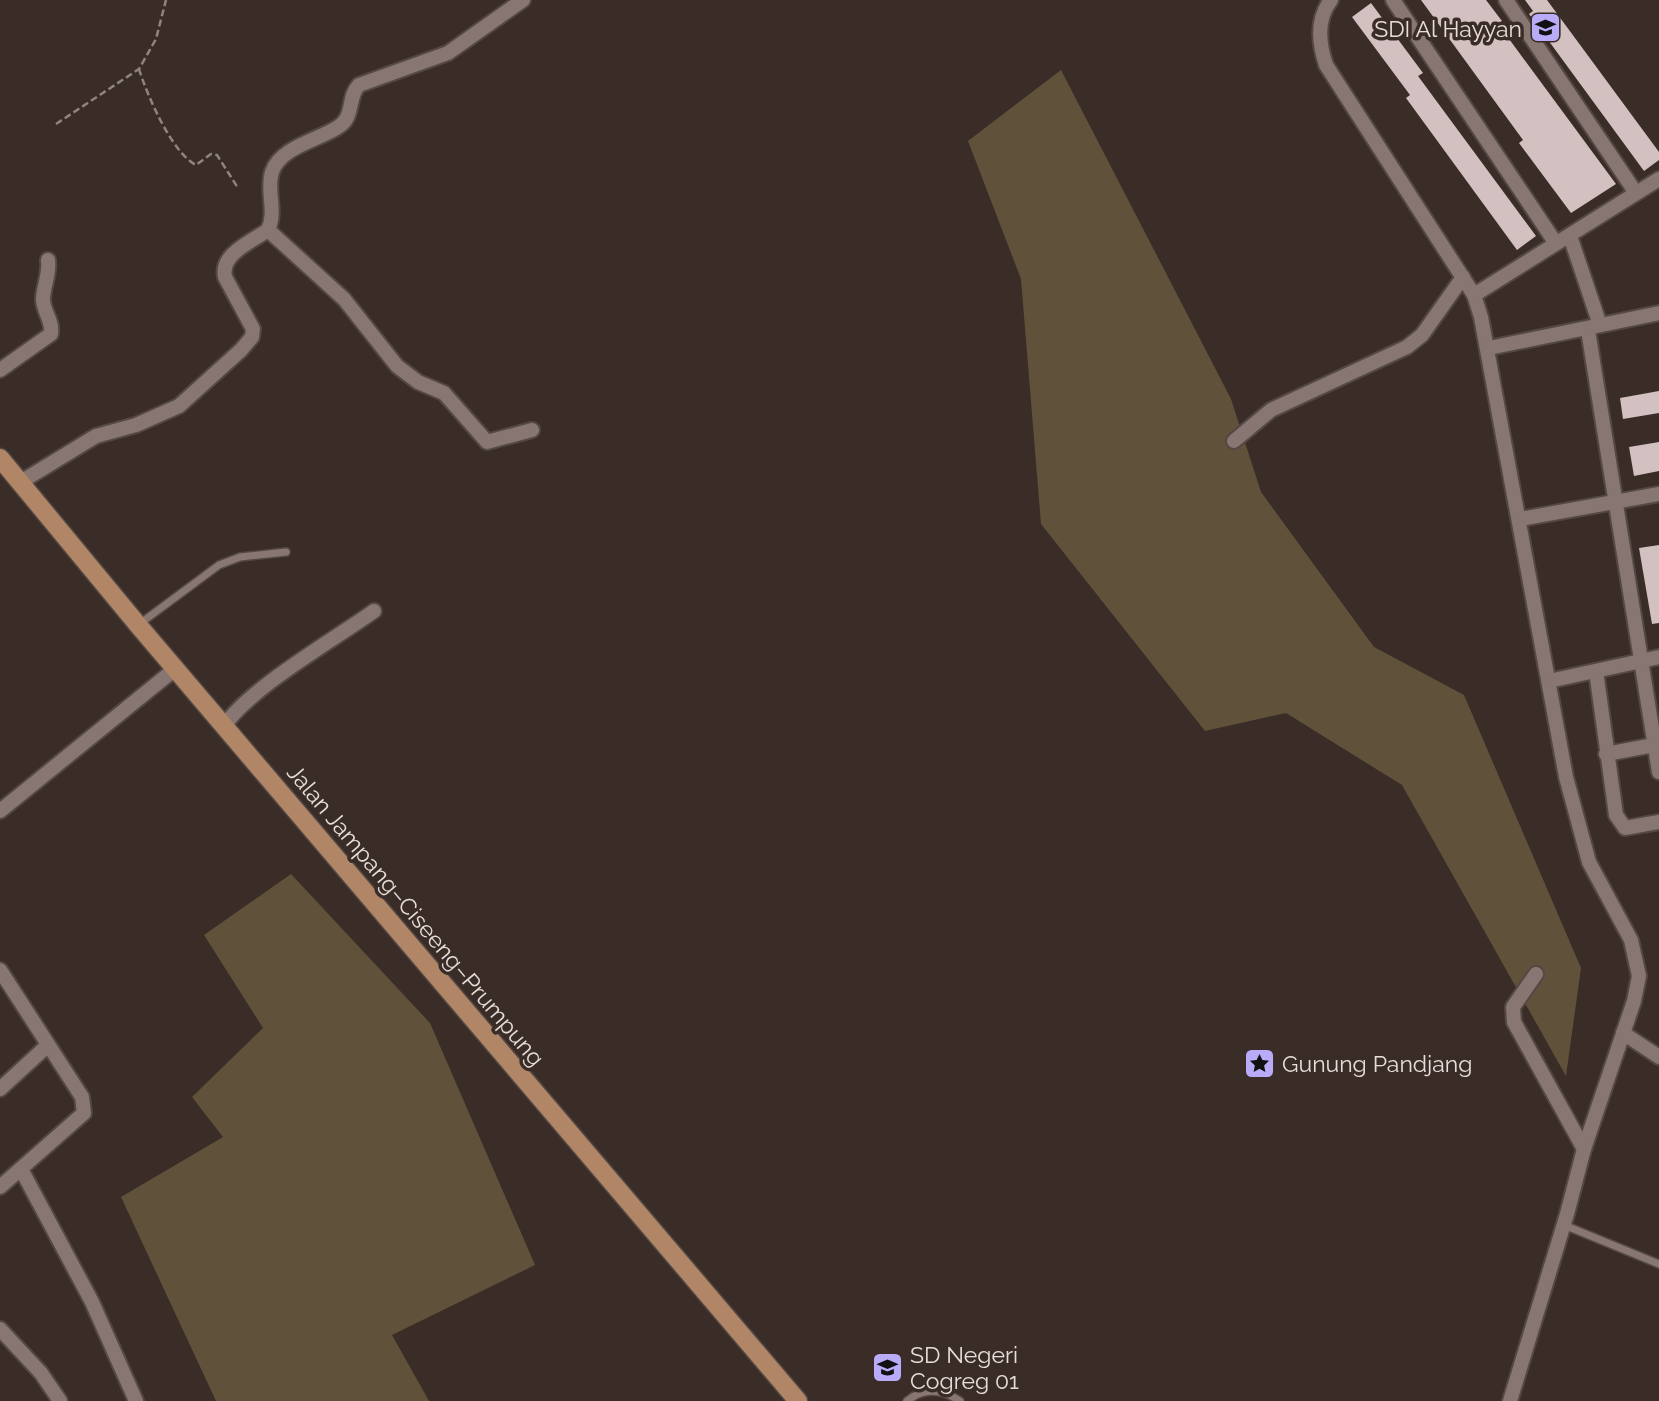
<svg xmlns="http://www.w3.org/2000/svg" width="1659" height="1401" viewBox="0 0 1659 1401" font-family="Raleway,sans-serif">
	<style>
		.green { fill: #60523a }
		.building { fill: #d3c0c0 }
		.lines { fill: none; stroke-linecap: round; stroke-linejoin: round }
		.lane-casing { stroke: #544845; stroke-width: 10 }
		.street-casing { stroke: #544845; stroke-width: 18 }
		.primary-casing { stroke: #544845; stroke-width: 21 }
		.path { stroke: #908480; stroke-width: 2.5; stroke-dasharray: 7 3.5; stroke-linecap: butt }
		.lane { stroke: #877671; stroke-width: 7 }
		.street { stroke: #877671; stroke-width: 14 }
		.primary { stroke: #b18666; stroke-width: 18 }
		.labels { text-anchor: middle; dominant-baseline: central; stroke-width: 7; stroke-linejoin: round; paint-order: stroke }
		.poi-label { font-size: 23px; fill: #e7ddda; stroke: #3a2c27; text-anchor: start }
		.street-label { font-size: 23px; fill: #e7ddda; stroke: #3a2c27 }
	</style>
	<rect width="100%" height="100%" fill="#3a2c27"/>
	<g class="green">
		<path d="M1061 70 1231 399 1261 492 1374 647 1464 695 1581 968 1566 1076 1402 785 1286 713 1205 731 1041 524 1021 279 968 141Z"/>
		<path d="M291 874 430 1023 535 1265 392 1335 429 1401H216L121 1197 223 1137 192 1097 263 1028 204 935Z"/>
	</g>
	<g class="building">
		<path d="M1421 0H1486L1502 21 1498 24 1616 184 1571 213 1519 143 1523 140Z"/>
		<path d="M1525 0H1547L1659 152V160L1644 171 1529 14 1533 11Z"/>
		<path d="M1371 3 1423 73 1418 76 1536 236 1517 250 1406 98 1410 95 1352 17Z"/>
		<path d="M1659 391V413L1623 419 1620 398Z"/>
		<path d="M1659 442V471L1634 476 1629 447Z"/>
		<path d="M1659 545V623L1652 624 1639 548Z"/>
	</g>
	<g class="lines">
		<defs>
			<g id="lane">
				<path d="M138 625 219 565 240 557 286 552"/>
				<path d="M1564 1225 1659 1264"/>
				<path d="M907 1401C924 1387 942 1389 960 1401"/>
			</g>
			<g id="street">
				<path d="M1331 0C1316 19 1319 44 1326 65L1474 295 1481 317 1566 777 1589 862 1631 940 1639 976 1634 1001 1584 1149 1567 1214 1510 1401"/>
				<path d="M1393 0 1555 242"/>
				<path d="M1506 0 1636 193"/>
				<path d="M268 230 344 299 397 366 418 382 444 393 487 442 532 430"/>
				<path d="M1570 236 1600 325"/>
				<path d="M1474 295 1659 179"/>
				<path d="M1588 330 1659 772"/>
				<path d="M1489 348 1659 313"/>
				<path d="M0 370 51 334C53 321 44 313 43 300 43 286 50 275 48 260"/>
				<path d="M1234 441 1271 410 1407 347 1422 335 1463 277"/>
				<path d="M19 483 96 436 136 425 179 406 241 350 252 337 253 329 225 277C220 254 251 242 268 230 277 211 266 191 272 172 280 147 319 140 338 127 355 117 347 97 359 85L448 53 523 0"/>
				<path d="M1520 519 1659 494"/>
				<path d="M1596 671 1616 815 1625 828 1659 822"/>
				<path d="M1549 681 1659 657"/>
				<path d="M224 726C251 687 332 641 374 611"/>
				<path d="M1606 754 1654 745"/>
				<path d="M0 811 175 669"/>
				<path d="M0 970 82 1097 84 1113 0 1187"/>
				<path d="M1536 974 1513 1007 1514 1022 1584 1149"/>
				<path d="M1623 1033 1659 1057"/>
				<path d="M0 1089 48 1045"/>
				<path d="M21 1169 92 1302 136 1401"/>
				<path d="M0 1329 41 1373 60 1401"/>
			</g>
			<path id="primary" d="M0 458 138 625 798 1401"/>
		</defs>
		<use href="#lane" class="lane-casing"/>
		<use href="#street" class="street-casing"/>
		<use href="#primary" class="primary-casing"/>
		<g class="path">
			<path d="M139 69C147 95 172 153 196 165L211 154 217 155 238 188"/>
			<path d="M56 124 139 69 156 39 166 0"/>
		</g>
		<use href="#lane" class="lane"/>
		<use href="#street" class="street"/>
		<use href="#primary" class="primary"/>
	</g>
	<defs>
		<symbol id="school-square" viewBox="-11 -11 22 22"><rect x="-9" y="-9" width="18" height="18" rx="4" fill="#b9abf7" stroke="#3a2c27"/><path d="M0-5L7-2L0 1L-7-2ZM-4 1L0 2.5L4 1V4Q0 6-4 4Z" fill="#111"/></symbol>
		<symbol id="sight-square" viewBox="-11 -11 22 22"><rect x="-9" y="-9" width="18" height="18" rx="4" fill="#b9abf7" stroke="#3a2c27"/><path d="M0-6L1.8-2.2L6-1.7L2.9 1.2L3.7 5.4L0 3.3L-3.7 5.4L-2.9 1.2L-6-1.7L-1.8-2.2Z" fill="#111"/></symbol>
	</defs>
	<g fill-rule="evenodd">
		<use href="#school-square" x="1528" y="10" width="35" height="35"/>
		<use href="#sight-square" x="1242" y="1046" width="35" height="35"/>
		<use href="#school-square" x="870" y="1350" width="35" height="35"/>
	</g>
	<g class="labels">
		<g class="poi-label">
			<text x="1522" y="28" text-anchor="end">SDI Al Hayyan</text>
			<text x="1282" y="1063">Gunung Pandjang</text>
			<text x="910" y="1354">SD Negeri<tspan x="910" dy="26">Cogreg 01</tspan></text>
		</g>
		<g class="street-label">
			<text transform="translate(416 915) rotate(50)">Jalan Jampang–Ciseeng–Prumpung</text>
		</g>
	</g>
</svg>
